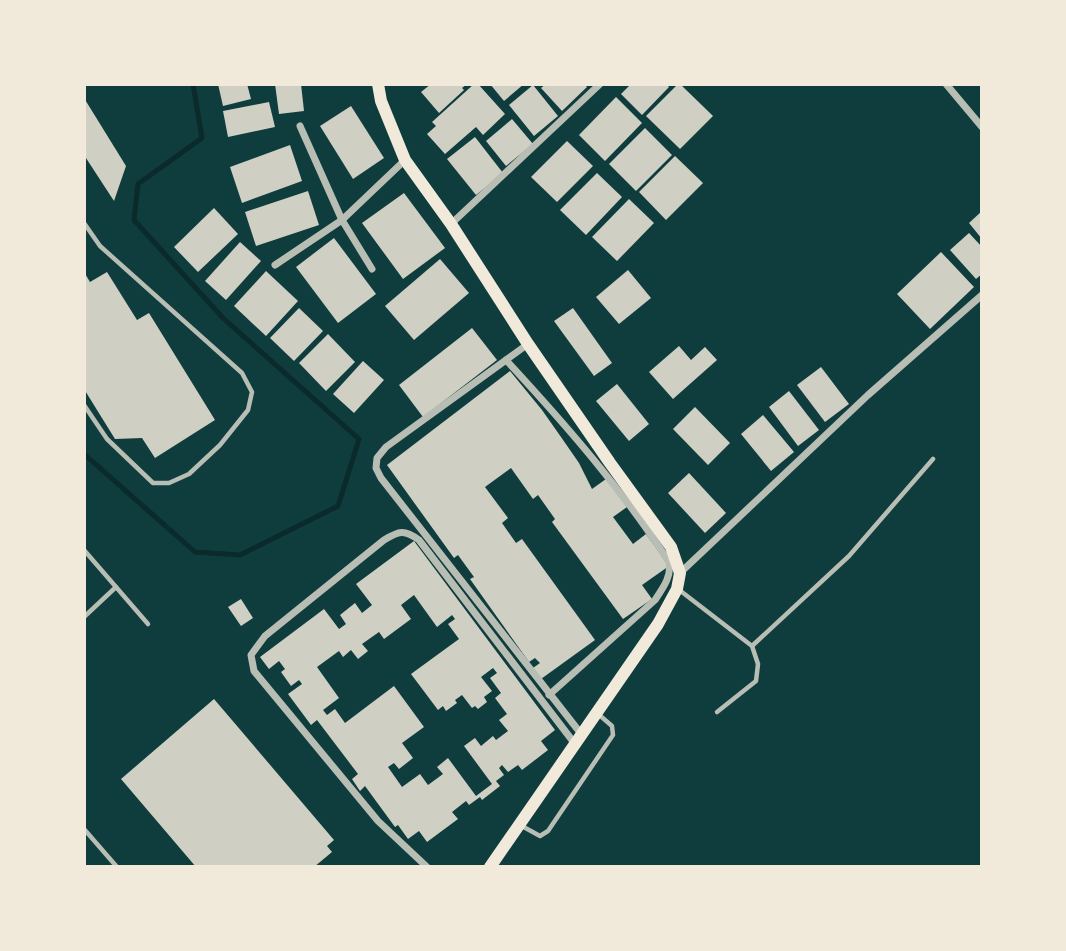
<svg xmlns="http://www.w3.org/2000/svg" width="1066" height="951" viewBox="0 0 1066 951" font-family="'Exo 2',sans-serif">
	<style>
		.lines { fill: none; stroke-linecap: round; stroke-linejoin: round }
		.stream { stroke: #0a2a2b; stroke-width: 5 }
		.building { fill: #cfcfc3; fill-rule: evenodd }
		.service { stroke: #b8beb3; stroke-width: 4.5 }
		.minor { stroke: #b8beb3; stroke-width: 7 }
		.secondary { stroke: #f1e9da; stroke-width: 12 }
	</style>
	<rect width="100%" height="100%" fill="#0f3d3e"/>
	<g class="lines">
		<path class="stream" d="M84 454 195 552 240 555 338 506 359 439 223 318 134 220 138 184 202 138 193 84"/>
	</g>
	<g class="building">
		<path d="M218 84H247L251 99 223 106Z"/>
		<path d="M275 84H301L304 111 279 114Z"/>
		<path d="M431 84H467L462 88 464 90 439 113 421 92Z"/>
		<path d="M474 84H478L505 114 483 135 476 127 445 154 427 134 436 126 432 122Z"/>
		<path d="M490 84H524L504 101Z"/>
		<path d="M546 84H558L560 86 563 84H584L587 87 562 111 541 88Z"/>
		<path d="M631 84H666L669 87 642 115 621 94Z"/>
		<path d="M678 84H680L713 116 680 149 646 116Z"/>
		<path d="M533 85 558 116 534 136 509 105Z"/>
		<path d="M616 97 642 123 605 161 579 135Z"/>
		<path d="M84 98 126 166 114 201 84 155Z"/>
		<path d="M269 102 275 127 228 137 223 111Z"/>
		<path d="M351 106 384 158 353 179 320 126Z"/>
		<path d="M512 119 533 144 506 166 486 141Z"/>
		<path d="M645 128 672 155 636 191 609 164Z"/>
		<path d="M475 137 503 173 476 195 447 159Z"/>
		<path d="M567 141 593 166 557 202 531 177Z"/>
		<path d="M290 145 302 181 242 203 230 167Z"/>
		<path d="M675 156 703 183 666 220 639 192Z"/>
		<path d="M597 173 622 197 586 235 560 210Z"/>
		<path d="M308 191 319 225 256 246 245 212Z"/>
		<path d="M404 193 445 248 403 279 362 223Z"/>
		<path d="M629 199 654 223 617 261 592 237Z"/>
		<path d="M214 208 238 234 198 272 174 247Z"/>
		<path d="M982 211V239L969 223Z"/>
		<path d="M969 233 982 247V274L976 279 950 250Z"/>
		<path d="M334 238 376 294 338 323 296 267Z"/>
		<path d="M240 242 261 261 226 300 205 281Z"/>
		<path d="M941 252 974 287 930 329 897 294Z"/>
		<path d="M440 259 469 293 414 340 385 306Z"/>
		<path d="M628 270 651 298 619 324 596 297Z"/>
		<path d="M266 271 298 301 266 336 234 306Z"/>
		<path d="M84 272 90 282 107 272 137 320 149 313 215 420 155 458 142 438 115 439 84 389Z"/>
		<path d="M299 308 323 331 294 361 270 338Z"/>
		<path d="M573 308 612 363 594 376 554 321Z"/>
		<path d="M472 328 497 360 423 417 399 385Z"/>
		<path d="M328 334 355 362 326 391 299 363Z"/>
		<path d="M679 346 691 360 705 347 717 360 673 399 649 372Z"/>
		<path d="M363 361 384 380 354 413 333 394Z"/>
		<path d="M821 367 849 404 825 422 797 385Z"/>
		<path d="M510 371 542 410 561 437 579 463 592 489 606 479 627 507 613 517 633 544 646 534 669 566 642 585 652 599 623 619 552 522 555 519 538 495 533 499 511 468 485 487 508 518 502 523 516 543 522 539 595 640 541 679 533 668 540 663 535 658 529 662 470 579 474 577 458 555 454 558 387 465Z"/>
		<path d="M617 384 649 424 629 441 596 401Z"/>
		<path d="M789 391 819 430 798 446 769 407Z"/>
		<path d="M695 407 730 443 708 465 673 429Z"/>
		<path d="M763 415 794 452 771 471 741 434Z"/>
		<path d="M689 473 726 513 705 533 668 493Z"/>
		<path d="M414 541 555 730 541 741 548 750 522 770 518 765 508 772 502 765 499 768 504 775 496 781 500 786 482 800 480 797 469 805 466 801 452 812 458 819 427 842 419 831 408 839 398 825 395 827 365 786 360 791 352 779 358 774 317 720 311 725 288 694 302 684 299 680 291 686 281 672 285 669 279 661 269 669 260 657 324 609 339 629 346 624 340 615 355 603 362 613 372 605 356 584ZM414 595 437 627 452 615 455 619 448 624 459 639 411 674 438 710 443 706 446 711 457 703 455 700 462 695 472 708 475 706 478 709 487 702 484 697 492 691 481 677 493 668 497 673 490 678 501 693 495 698 507 714 499 720 508 731 496 740 493 736 481 746 475 738 464 746 492 784 476 796 448 758 437 767 443 774 428 785 420 774 402 787 388 767 394 763 399 769 413 758 402 743 424 727 394 686 345 723 335 709 327 715 323 710 339 698 317 667 339 651 343 657 351 650 358 659 368 651 362 644 379 632 384 639 411 619 401 605Z"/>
		<path d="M241 599 253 618 241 626 228 607Z"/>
		<path d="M214 699 334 840 327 846 332 852 314 867H196L121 779Z"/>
	</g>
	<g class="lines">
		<g class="service">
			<path d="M84 223 100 246 242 373 252 392 248 410 220 445 189 474 169 483H153L107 439 84 405"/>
			<path d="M84 550 148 624"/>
			<path d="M678 589 752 646 758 664 756 681 717 712"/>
			<path d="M84 617 116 587"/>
			<path d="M752 646 849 556 933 459"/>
			<path d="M520 825 540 836 548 831 613 735 612 726 597 713"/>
			<path d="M84 829 117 867"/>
		</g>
		<g class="minor">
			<path d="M946 84 982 127"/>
			<path d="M300 126 342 220 372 269"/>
			<path d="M451 224 600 84"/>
			<path d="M275 265 342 220 405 160"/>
			<path d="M528 344 386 447 377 458 376 468 381 478 582 735"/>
			<path d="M506 360C565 424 622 489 669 562 672 576 663 588 655 600L549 695"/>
			<path d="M680 573 868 395 982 295"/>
			<path d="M427 867 378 821 254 671 251 655 265 636 384 540C399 531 404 529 419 540L575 744"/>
		</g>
		<path class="secondary" d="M378 84 381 101 405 160 451 224 528 344 610 463 671 547 680 573 677 589 658 624 490 867"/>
	</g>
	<rect width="1066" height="951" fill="none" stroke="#f1e9da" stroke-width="172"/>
</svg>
